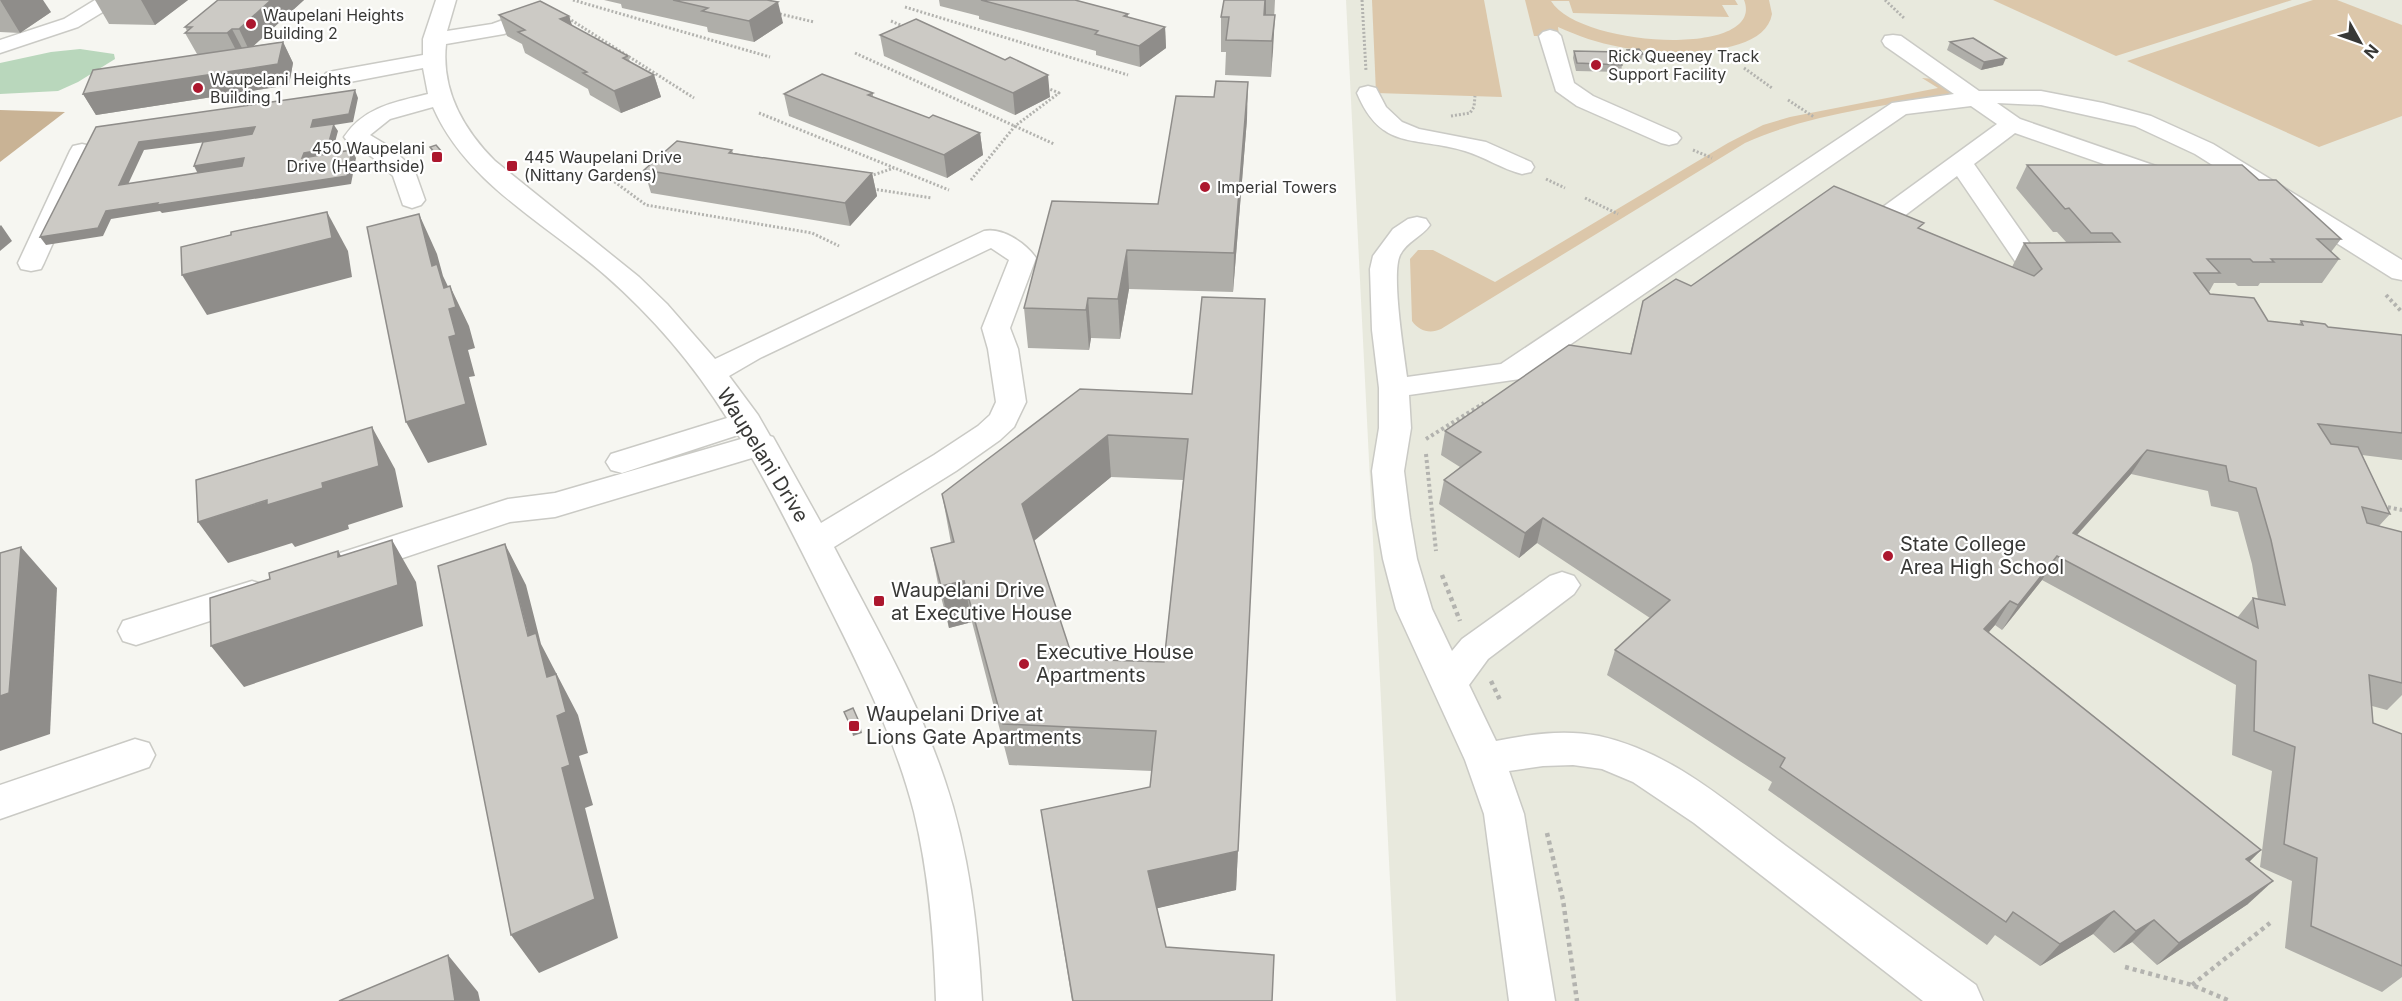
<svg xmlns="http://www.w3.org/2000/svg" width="2402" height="1001" viewBox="0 0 2402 1001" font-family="Inter,sans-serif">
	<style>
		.built { fill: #e8e9dd }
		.green { fill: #dcc7aa }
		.forest { fill: #c9b395 }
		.water { fill: #b9d7bc }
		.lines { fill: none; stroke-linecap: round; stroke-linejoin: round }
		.minor-casing { stroke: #cacac5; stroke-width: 3 }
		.path-far2 { stroke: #b3b3af; stroke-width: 3; stroke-dasharray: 2 2; stroke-linecap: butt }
		.path-far1 { stroke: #b3b3af; stroke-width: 4; stroke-dasharray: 3 3; stroke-linecap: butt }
		.path { stroke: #b3b3af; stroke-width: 4.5; stroke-dasharray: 4 4; stroke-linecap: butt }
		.minor { fill: #fff; fill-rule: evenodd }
		.wall { fill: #afaea9; fill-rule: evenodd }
		.shaded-wall { fill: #8f8d8a }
		.building { fill: #cccac5; stroke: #8f8d8a; stroke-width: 1.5; fill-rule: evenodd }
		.poi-dot { fill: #ac172e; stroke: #fff; stroke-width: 2 }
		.labels { text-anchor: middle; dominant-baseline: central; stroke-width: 4.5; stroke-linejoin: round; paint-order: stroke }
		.far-poi-label { font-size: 16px; fill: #383836; stroke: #fff; text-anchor: start }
		.street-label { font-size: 20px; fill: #383836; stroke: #fff }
		.poi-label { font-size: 20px; fill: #383836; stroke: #fff; text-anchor: start }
	</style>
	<rect width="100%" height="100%" fill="#f6f6f1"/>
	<path class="built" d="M1346 0H2402V1001H1396Z"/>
	<g class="green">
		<path d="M1372 0H1484L1502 97 1376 93Z"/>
		<path d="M1525 0H1735L1738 5H1722L1729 17 1573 13 1569 1H1551C1580 48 1767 58 1744 0H1769L1772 14C1764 61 1654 54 1620 47 1598 43 1578 36 1558 27L1559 36H1534Z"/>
		<path d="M1993 0H2292L2116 56Z"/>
		<path d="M2313 0H2337L2402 25V116L2319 147 2127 61Z"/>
		<path d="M1922 78 1936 79 1953 91 1949 94C1880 107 1809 114 1745 143L1441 329C1430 334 1419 331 1412 321L1410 259 1418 250H1433L1495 282 1728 143 1763 125 1790 117 1938 88Z"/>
	</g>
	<path class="forest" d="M0 110 65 112 0 162Z"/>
	<path class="water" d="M80 49 114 54 115 59 78 82 58 91 0 94V63L51 52Z"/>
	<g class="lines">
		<defs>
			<g id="minor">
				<path d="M95 0H119L116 4 78 27 0 53V40L64 19Z"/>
				<path d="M436 0H456L447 31 492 24 533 9 540 11 543 15 540 19 504 34 446 44C441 90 463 129 495 161L639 277 667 304 715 359 984 231C1002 227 1026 243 1036 258L1010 328 1018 349 1026 402 1014 427 1000 440 956 471 834 547C874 624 918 699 945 781 969 852 978 927 982 1001H936C934 937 929 874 914 812 894 734 857 662 821 590 799 546 777 501 752 458L555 517 510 522 352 575 340 571 335 562 340 553 508 499 555 493 741 439 738 435 622 473 611 470 606 462 611 454 727 418C694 365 652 316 605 275 545 223 466 183 433 107L390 119 370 135 390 147 414 169 425 200 421 205 412 208 403 205 393 176 372 157 348 142 344 137C364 107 395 102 428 94L423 68 334 85 326 83 323 78 326 73 334 71 423 55V39ZM991 248 1009 260 982 328 988 349 996 402 990 415 978 426 934 455 821 523 773 437 770 436 758 415 729 376 760 358Z"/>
				<path d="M1550 30 1557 32 1561 36 1574 83 1593 96 1677 133 1681 138 1677 143 1669 145 1661 143 1577 106 1556 91 1539 36 1543 32Z"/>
				<path d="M1893 35 1901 36 1979 91H2041L2103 103 2151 116 2213 144 2402 260V280L2392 278 2195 154 2135 126 2041 105 1997 103 2020 119 2179 174 2182 179 2179 184 2170 186 2161 184 2015 133 1974 164 2044 264 2041 270 2031 272 2021 270 1957 176 1883 232 1874 234 1865 232 1861 226 1865 220 1997 124 1971 106 1906 114 1520 379 1409 395 1411 428 1404 471 1410 518 1417 559 1432 609 1452 651 1462 639 1550 576 1562 572 1574 576 1580 585 1574 594 1488 659 1469 685 1496 741C1530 734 1565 729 1599 736 1672 752 1728 803 1786 846 1849 892 1912 939 1976 985L1983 1001H1923L1694 823 1633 782 1602 769 1573 765 1543 766 1509 771 1524 814 1555 1001H1509L1484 814 1465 760 1396 609 1383 559 1376 518 1372 471 1379 428V388L1372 330 1370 269 1373 256 1393 229 1408 219 1417 217 1426 219 1430 225C1422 237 1407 241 1400 255 1391 274 1404 353 1407 377L1501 364 1892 103 1954 94 1885 46 1882 41 1885 36Z"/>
				<path d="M1368 86 1376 88 1386 107 1402 122 1419 129 1486 142 1531 162 1534 167 1531 172 1522 174C1502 169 1485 157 1465 151 1415 136 1381 151 1357 93L1360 88Z"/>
				<path d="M82 144 91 146 94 151 44 263 41 269 31 271 21 269 18 263 70 151 73 146Z"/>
				<path d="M252 581 265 585 270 594 265 603 136 645 123 641 118 631 123 621Z"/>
				<path d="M135 739 149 743 155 755 149 767 0 819V785Z"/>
			</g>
		</defs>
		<use href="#minor" class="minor-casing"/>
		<g class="path-far2">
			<path d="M573 0 770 57"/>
			<path d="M1362 0 1366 71"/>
			<path d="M1885 0 1904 18"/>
			<path d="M905 7 1128 75"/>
			<path d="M776 13 814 22"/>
			<path d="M568 18 694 98"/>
			<path d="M891 21 905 27"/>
			<path d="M855 53 1054 144"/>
			<path d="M1744 68 1772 88"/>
			<path d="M1788 100 1814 117"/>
			<path d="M759 113 949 190"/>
			<path d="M1451 116 1470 113 1474 107 1475 96"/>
			<path d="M1693 150 1712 158"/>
			<path d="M870 176 894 168"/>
			<path d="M608 177 646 205 812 233 839 246"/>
			<path d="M1546 179 1565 188"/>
			<path d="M971 180 1015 126 1059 93 1047 88"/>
			<path d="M873 189 932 198"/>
			<path d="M1585 198 1618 214"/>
		</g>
		<g class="path-far1">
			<path d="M2386 295 2402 312"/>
			<path d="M1426 439 1484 403"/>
			<path d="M1426 454 1436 551"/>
			<path d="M2382 506 2402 510"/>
		</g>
		<g class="path">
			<path d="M1442 575 1460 621"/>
			<path d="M1491 681 1500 700"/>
			<path d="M1547 833 1563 900 1577 1001"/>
			<path d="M2125 967 2192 985 2230 1001"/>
			<path d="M2192 985 2270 923"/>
		</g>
		<use href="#minor" class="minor"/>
	</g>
	<g class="wall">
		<path d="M0 0 51 12 20 33 0 32Z"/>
		<path d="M95 0H188L155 25 109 24Z"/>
		<path d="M218 0H304L253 46 283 42 293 63 289 85 96 115 83 94 197 54 185 33 187 31 185 27Z"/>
		<path d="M604 0H767L783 23 754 42 708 32 707 27 622 8 621 4Z"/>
		<path d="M939 0H1075L1128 14V17L1165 27 1166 48 1140 67 1096 55V51L979 19V16L940 6Z"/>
		<path d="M1224 0H1275L1271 77 1225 75 1226 52H1221V17Z"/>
		<path d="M499 15 572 26 628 56 630 62 654 75 661 97 621 113 590 95 588 89 525 53 522 44 507 36Z"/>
		<path d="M880 35 1005 60 1050 97 1015 115 884 56Z"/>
		<path d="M1950 42 2003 65 1981 70 1947 50Z"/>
		<path d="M1627 50 1643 54 1641 61 1628 62 1625 57Z"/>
		<path d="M1574 51 1622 65 1621 72 1576 71 1573 58Z"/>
		<path d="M873 93V97L929 118 980 133 983 155 947 178 789 116 784 94Z"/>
		<path d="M1247 119 1233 292 1129 289 1120 339 1091 338 1089 350 1028 348 1024 308 1158 204Z"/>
		<path d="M430 147 444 159 438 161 433 155Z"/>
		<path d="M732 150 733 153 872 173 877 196 850 226 651 193 644 170Z"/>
		<path d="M2027 165 2259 180 2341 239 2331 252 2339 259 2322 283H2260L2258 286H2238L2235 283H2214L2209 292 2210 294 2268 321 2299 324 2301 321 2328 327 2402 335V460L2362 455 2390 514 2379 526 2402 532V695L2387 710 2372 706 2373 723 2402 734V977L2382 992 2285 948 2292 881 2260 867 2272 771 2232 755 2236 685 2042 580 2002 630 1995 625 1989 632 2261 850 2249 862 2248 904 2157 965 2132 942 2114 953 2093 934 2040 966 1995 935 1987 945 1768 790 1772 782 1607 675 1615 650 1650 618 1537 543 1519 558 1439 504 1444 480 1460 467 1441 455 1445 431 1630 354 1643 301 1691 286 1921 229 2013 268 2012 267 2024 243H2067L2057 232H2053L2016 188ZM2131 474 2208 491 2211 506 2238 512 2252 564 2258 599 2253 598 2237 618 2077 535Z"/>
		<path d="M1263 339 1236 890 1157 908 1166 947 1272 1001H1072L1041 810 1150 787 1152 771 1009 765 972 622 949 628 939 589 931 548 951 543 942 494 1192 394ZM1111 477 1183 480 1164 662 1073 659 1034 540Z"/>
	</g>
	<g class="shaded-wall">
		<path d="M0 0H43L51 12 20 33Z"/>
		<path d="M141 0H188L155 25Z"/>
		<path d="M271 0H304L249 50 239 29Z"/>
		<path d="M1265 0H1266V18L1264 15Z"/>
		<path d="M778 2 783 23 754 42 749 21Z"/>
		<path d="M1275 15 1273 51 1271 77 1272 41Z"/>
		<path d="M569 16 576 37 560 19Z"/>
		<path d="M1165 27 1166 48 1140 67 1139 46Z"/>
		<path d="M232 29 243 50 238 54 227 33Z"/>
		<path d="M283 42 293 63 289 85 96 115 83 94Z"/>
		<path d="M2006 58 2003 65 1981 70 1984 62Z"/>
		<path d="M654 75 661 97 621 113 614 91Z"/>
		<path d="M1048 75 1050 97 1015 115 1013 93Z"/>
		<path d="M1248 82 1247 119 1233 292 1234 253Z"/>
		<path d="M355 90 358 98 353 122 334 125 338 131 331 157 302 158 313 120Z"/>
		<path d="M255 127 259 135 144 150 124 193 119 185 139 142Z"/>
		<path d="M980 133 983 155 947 178 944 155Z"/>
		<path d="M352 150 356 158 351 184 162 213 160 211 111 219 103 236 46 245 40 237 106 211Z"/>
		<path d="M441 151 444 159 438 161 435 153Z"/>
		<path d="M244 158 248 166 198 174 194 166Z"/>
		<path d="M872 173 877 196 850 226 845 203Z"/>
		<path d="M327 212 348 251 352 277 207 315 182 275Z"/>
		<path d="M419 214 437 254 443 276 454 299 450 286 469 326 475 348 468 350 475 376 469 377 487 445 428 463 406 422 432 266Z"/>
		<path d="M1 225 12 241 0 251V226Z"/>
		<path d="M1127 250 1129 289 1120 339 1118 299Z"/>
		<path d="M1088 298 1091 338 1089 350 1086 310Z"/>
		<path d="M1263 339 1236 890 1150 910 1148 871Z"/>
		<path d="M372 427 395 469 403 507 348 525 349 529 295 547 292 543 228 563 198 522 322 483Z"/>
		<path d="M1108 435 1111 477 1028 546 1022 504Z"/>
		<path d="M2147 450 2131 474 2057 557 2073 533Z"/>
		<path d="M1543 518 1537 543 1519 558 1525 533Z"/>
		<path d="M392 540 416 582 423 626 244 687 211 646 338 557V551L364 593Z"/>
		<path d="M505 544 526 585 541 644 578 715 588 753 579 756 593 805 585 808 618 938 539 973 511 935 562 768Z"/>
		<path d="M21 547 57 588 50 734 0 751V696Z"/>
		<path d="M2057 556 2042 580 2002 630 2018 605Z"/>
		<path d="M964 581 972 622 949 628 941 586Z"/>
		<path d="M2010 601 1995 625 1969 654 1984 629Z"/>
		<path d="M860 724 862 733 853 736 851 727Z"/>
		<path d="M2261 850 2238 873 2246 859Z"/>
		<path d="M2273 881 2248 904 2157 965 2179 943Z"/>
		<path d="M2114 911 2093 934 2040 966 2060 944Z"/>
		<path d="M2154 920 2132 942 2114 953 2136 931Z"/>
		<path d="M448 955 478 992 480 1001H455Z"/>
	</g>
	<g class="building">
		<path d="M218 0H271L239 29H232L227 33H185L192 27H185Z"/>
		<path d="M673 0H767L778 2 749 21 702 11 708 8Z"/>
		<path d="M981 0H1075L1128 14 1124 16 1165 27 1139 46 1095 34 1098 31Z"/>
		<path d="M1224 0H1265L1264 15H1275L1272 41 1226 40 1229 17H1221Z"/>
		<path d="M540 1 569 16 560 19 628 56 623 58 654 75 614 91 583 73 587 72 518 32 525 30 499 15Z"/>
		<path d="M916 19 1005 60 1010 57 1048 75 1013 93 880 35Z"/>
		<path d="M1973 38 2006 58 1984 62 1950 42Z"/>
		<path d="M283 42 278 64 83 94 93 70Z"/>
		<path d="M1639 49 1643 54 1630 55 1627 50Z"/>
		<path d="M1574 51 1619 52 1622 65 1577 63Z"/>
		<path d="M822 74 873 93 868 95 929 118 933 115 980 133 944 155 784 94Z"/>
		<path d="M1216 81 1248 82 1234 253 1127 250 1118 299 1088 298 1086 310 1024 308 1052 201 1158 204 1176 96 1214 97Z"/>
		<path d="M355 90 349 114 313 120 311 127 334 124 327 149 304 153 302 158 352 150 347 176 157 205 158 203 106 211 98 228 40 237 96 127ZM255 127 252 134 203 142 194 166 244 158 242 166 119 185 139 142Z"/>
		<path d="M677 141 732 150 729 153 872 173 845 203 644 170Z"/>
		<path d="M436 145 441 151 435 153 430 147Z"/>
		<path d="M2027 165H2242L2259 180H2276L2341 239H2317L2339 259H2271L2274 262H2253L2250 259H2207L2220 273H2194L2210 294 2254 298 2268 321 2303 325 2301 321 2325 324 2328 327 2402 335V433L2318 424 2331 444 2358 447 2390 514 2362 507 2367 523 2402 532V683L2369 675 2373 723 2402 734V966L2311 926 2317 858 2284 844 2295 747 2254 731 2256 661 2057 556 2018 605 2010 601 1984 629 2261 850 2246 859 2273 881 2179 943 2154 920 2136 931 2114 911 2060 944 2013 912 2006 922 1780 767 1785 758 1615 650 1670 600 1543 518 1525 533 1444 480 1481 452 1445 431 1569 345 1631 354 1643 301 1676 279 1691 286 1834 186 1924 223 1918 228 2034 276 2042 269 2024 243 2120 242 2112 233H2091L2069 208 2065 209ZM2147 450 2226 466 2229 481 2256 488 2271 540 2285 605 2253 598 2258 628 2073 533Z"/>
		<path d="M327 212 332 238 182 275 181 247 231 235V232Z"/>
		<path d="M419 214 432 266 437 264 444 288 450 286 456 307 449 309 456 335 449 337 466 404 406 422 367 227Z"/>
		<path d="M1202 297 1265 299 1238 851 1148 871 1166 947 1274 955 1272 1001H1073L1041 810 1150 787 1156 731 1003 724 964 581 941 586 931 548 954 542 942 494 1080 389 1192 394ZM1108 435 1188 439 1164 662 1073 659 1022 504Z"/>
		<path d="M372 427 379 466 322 483 323 488 267 505V500L198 522 196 480Z"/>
		<path d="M392 540 398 585 211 646 210 598 270 579 269 573 338 551V557Z"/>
		<path d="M505 544 528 636 536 633 547 677 556 674 566 712 557 716 570 765 562 768 595 899 511 935 438 566Z"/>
		<path d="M21 547 9 693 0 696V553Z"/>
		<path d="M853 708 860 724 851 727 844 712Z"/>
		<path d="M448 955 455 1001H339Z"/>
	</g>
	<g class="poi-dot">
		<circle cx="251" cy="24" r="6"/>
		<circle cx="1596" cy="65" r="6"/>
		<circle cx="198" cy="88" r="6"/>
		<rect x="431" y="151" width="12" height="12" rx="3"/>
		<rect x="506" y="160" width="12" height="12" rx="3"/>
		<circle cx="1205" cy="187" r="6"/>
		<circle cx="1888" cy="556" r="6"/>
		<rect x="873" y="595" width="12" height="12" rx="3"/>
		<circle cx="1024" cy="664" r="6"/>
		<rect x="848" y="720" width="12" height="12" rx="3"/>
	</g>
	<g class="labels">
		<g class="far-poi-label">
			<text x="263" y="15">Waupelani Heights<tspan x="263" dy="18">Building 2</tspan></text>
			<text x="1608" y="56">Rick Queeney Track<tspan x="1608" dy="18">Support Facility</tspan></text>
			<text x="210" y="79">Waupelani Heights<tspan x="210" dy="18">Building 1</tspan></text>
			<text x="425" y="148" text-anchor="end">450 Waupelani<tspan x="425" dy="18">Drive (Hearthside)</tspan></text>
			<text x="524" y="157">445 Waupelani Drive<tspan x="524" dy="18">(Nittany Gardens)</tspan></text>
			<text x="1217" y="187">Imperial Towers</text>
		</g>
		<g class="street-label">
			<text transform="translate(763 455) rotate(58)">Waupelani Drive</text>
		</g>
		<g class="poi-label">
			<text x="1900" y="544">State College<tspan x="1900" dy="23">Area High School</tspan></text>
			<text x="891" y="590">Waupelani Drive<tspan x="891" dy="23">at Executive House</tspan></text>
			<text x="1036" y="652">Executive House<tspan x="1036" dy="23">Apartments</tspan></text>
			<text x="866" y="714">Waupelani Drive at<tspan x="866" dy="23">Lions Gate Apartments</tspan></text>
		</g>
	</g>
	<g transform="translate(2360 42) rotate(130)" stroke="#ffffff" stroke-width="4.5" paint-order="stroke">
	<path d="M0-4.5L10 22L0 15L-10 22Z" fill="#383836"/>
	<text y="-9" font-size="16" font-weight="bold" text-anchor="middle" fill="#383836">N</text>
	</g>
</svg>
